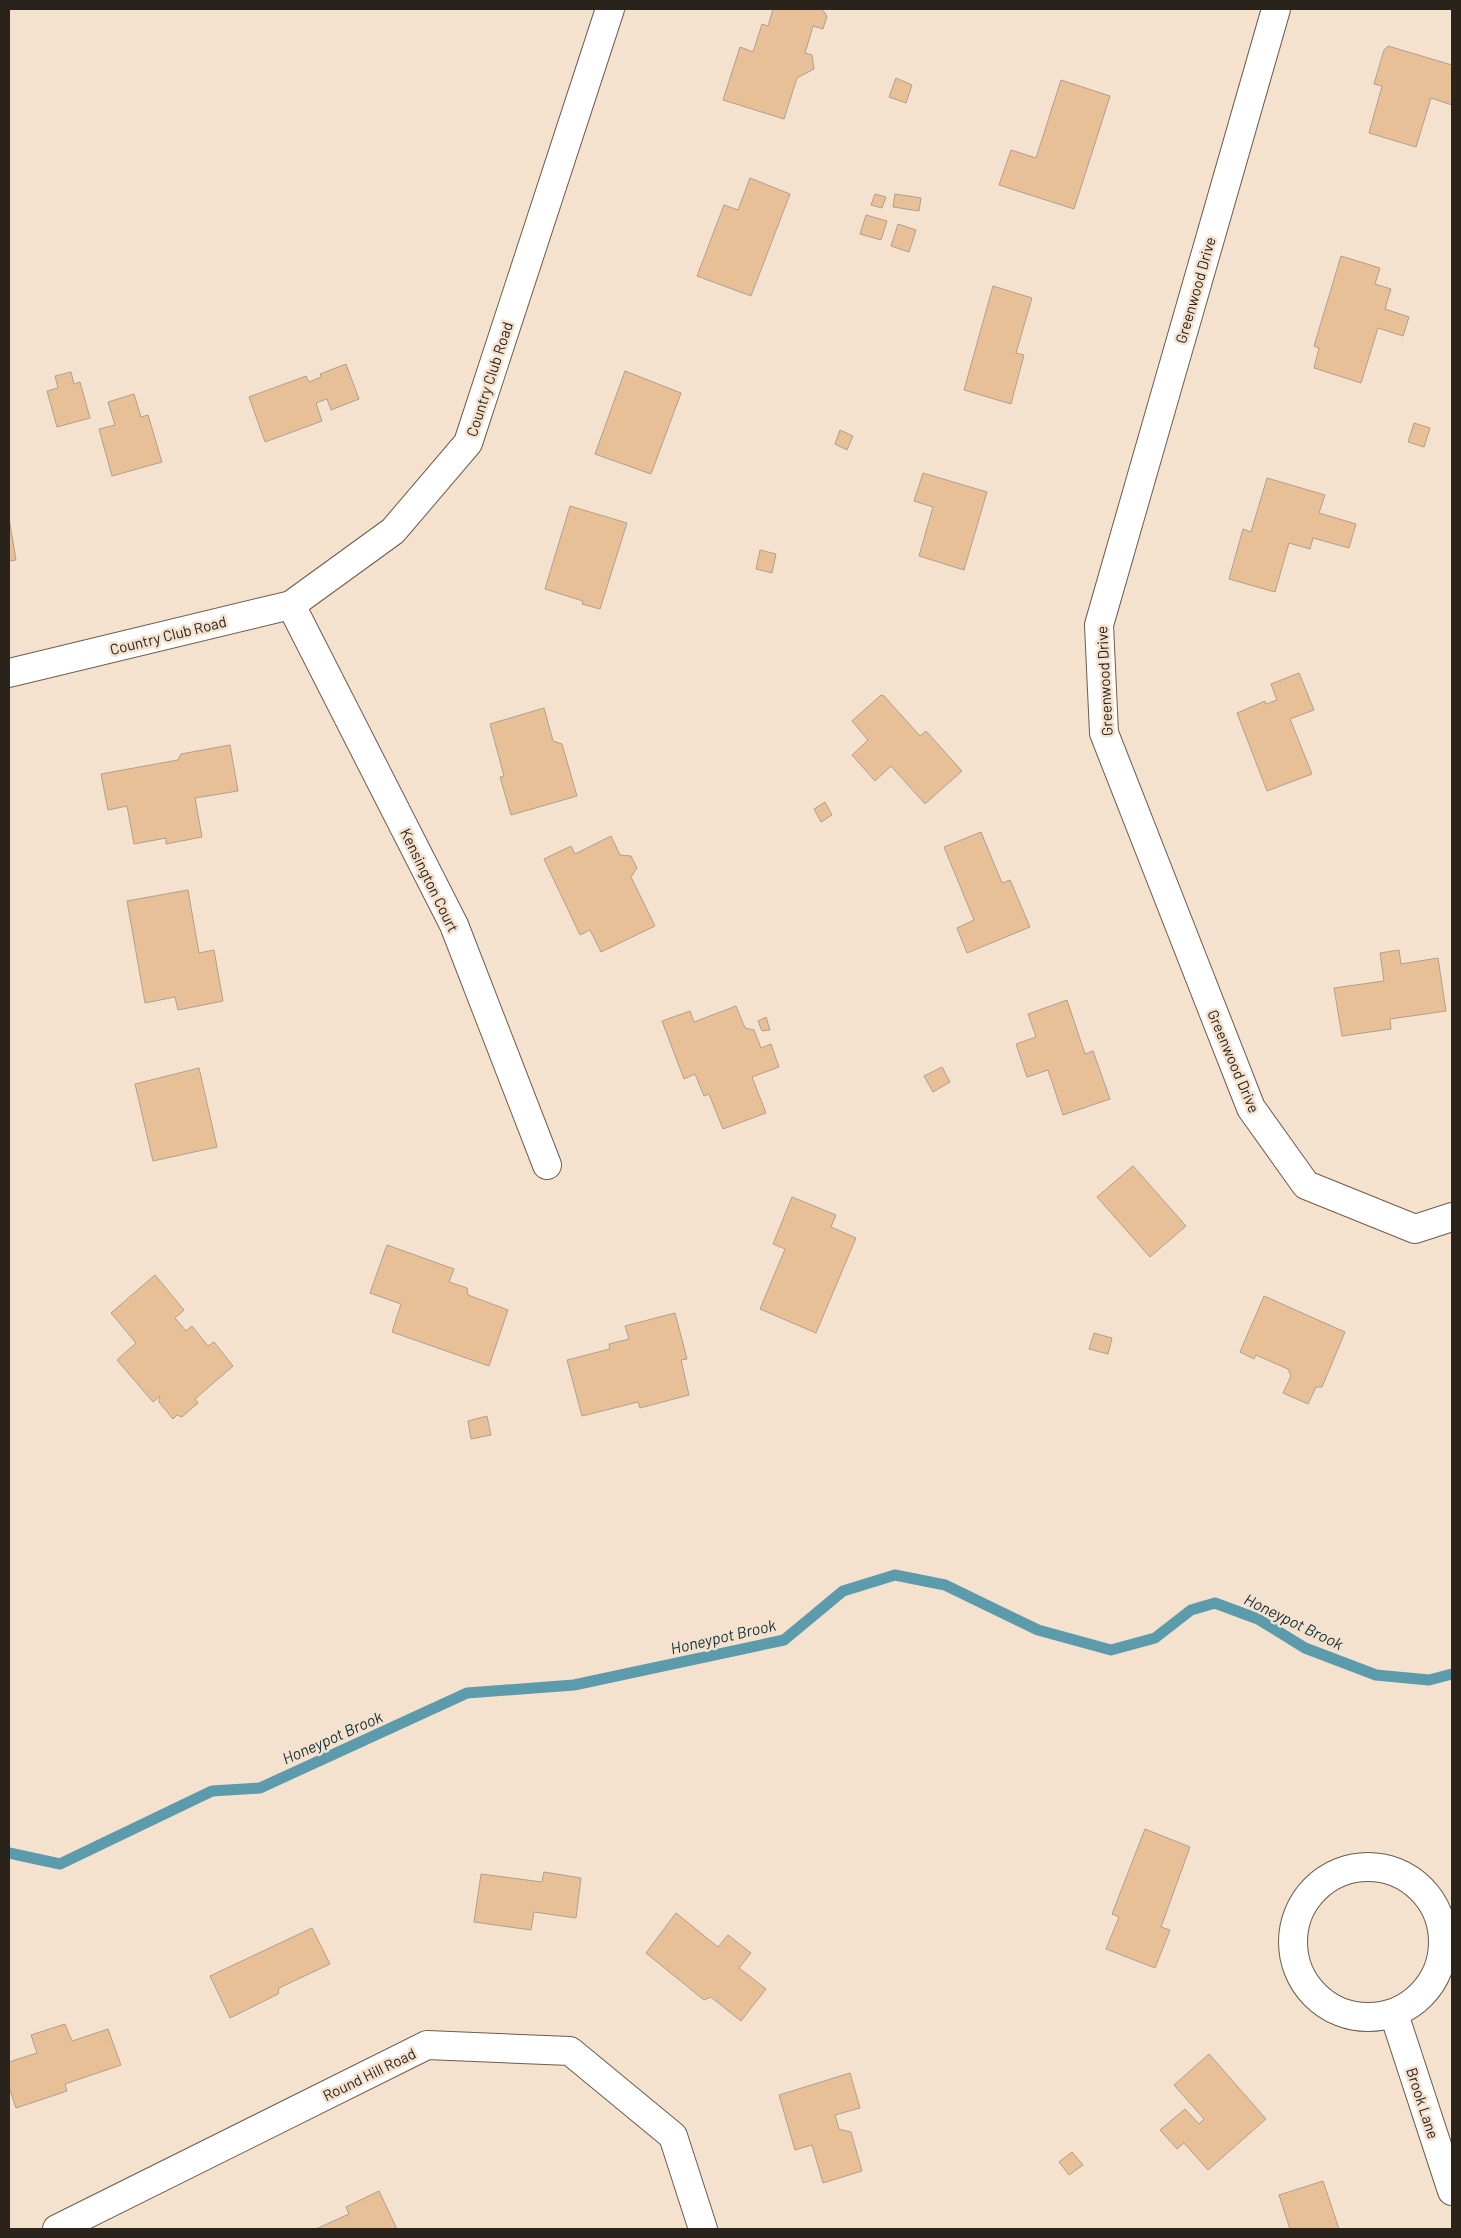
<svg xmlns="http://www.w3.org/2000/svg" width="1461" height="2238" viewBox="0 0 1461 2238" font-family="Barlow,sans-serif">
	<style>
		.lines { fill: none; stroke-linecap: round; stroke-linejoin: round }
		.stream { stroke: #5b9bac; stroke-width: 11 }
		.building { fill: #e8c097; stroke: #b19f8d }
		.minor-casing { stroke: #6d5d4d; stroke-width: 30 }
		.minor { stroke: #fff; stroke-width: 28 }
		.labels { text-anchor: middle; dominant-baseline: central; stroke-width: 5; stroke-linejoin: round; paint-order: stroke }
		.street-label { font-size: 15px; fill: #2a231c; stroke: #f4e1ce }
		.water-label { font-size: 16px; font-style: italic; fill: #0f3038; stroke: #f4e1ce }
	</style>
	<rect width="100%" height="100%" fill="#f4e1ce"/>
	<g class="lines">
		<path class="stream" d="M9 1853 60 1864 212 1791 260 1788 467 1693 574 1685 784 1640 843 1591 895 1575 945 1585 1038 1630 1111 1650 1155 1638 1191 1610 1215 1603 1258 1619 1305 1648 1376 1675 1429 1680 1452 1674"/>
	</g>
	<g class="building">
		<path d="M773 9H822L827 16 823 29 813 26 805 53 812 55 814 69 797 78 784 119 723 100 740 47 753 52 762 24 768 26Z"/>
		<path d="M1388 46 1452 65V105L1431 98 1416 147 1369 133 1382 86 1374 84 1384 50Z"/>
		<path d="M896 78 912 85 906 103 889 97Z"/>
		<path d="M1061 80 1110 96 1074 209 999 185 1011 150 1036 158Z"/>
		<path d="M750 178 790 194 751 296 697 276 724 205 738 210Z"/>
		<path d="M875 194 886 197 882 208 871 205Z"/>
		<path d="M895 194 921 198 919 211 893 207Z"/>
		<path d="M866 215 887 221 881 240 860 234Z"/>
		<path d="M898 224 916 230 909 252 891 246Z"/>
		<path d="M1341 256 1380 268 1375 284 1391 289 1385 309 1409 317 1403 336 1378 328 1361 383 1314 368 1319 348 1314 346Z"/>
		<path d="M993 286 1032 298 1016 353 1024 355 1011 404 964 390Z"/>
		<path d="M346 364 359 399 331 410 327 399 316 403 322 421 265 442 249 397 306 376 309 382 321 377 320 374Z"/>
		<path d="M625 371 681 393 651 474 595 454Z"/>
		<path d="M71 372 74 384 80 382 90 418 57 427 47 391 58 388 55 376Z"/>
		<path d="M134 394 141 417 148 415 162 462 112 476 99 429 115 425 108 402Z"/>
		<path d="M1414 423 1430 428 1424 447 1408 442Z"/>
		<path d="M840 430 853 436 847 450 835 444Z"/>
		<path d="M923 473 987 492 964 570 919 556 933 507 914 501Z"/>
		<path d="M1267 478 1325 495 1319 513 1356 524 1349 548 1313 538 1310 549 1289 543 1275 592 1229 579 1243 529 1251 532Z"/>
		<path d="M570 506 627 523 600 609 582 604 583 601 545 589Z"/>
		<path d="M9 518 16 560 9 561Z"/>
		<path d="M760 550 776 554 772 573 756 569Z"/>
		<path d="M1299 673 1314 710 1290 719 1312 774 1267 791 1237 713 1265 701 1266 704 1277 700 1271 684Z"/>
		<path d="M881 695 884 696 920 736 926 731 962 771 925 804 891 766 875 781 852 755 868 740 852 721Z"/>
		<path d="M544 708 553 741 562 744 577 796 511 815 500 777 504 776 490 724Z"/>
		<path d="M230 745 238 791 195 798 202 837 166 844V838L134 844 127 806 108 810 101 774 178 760 181 754Z"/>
		<path d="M825 802 832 815 821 822 814 809Z"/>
		<path d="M981 832 1002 883 1010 880 1030 927 967 953 957 928 974 920 944 847Z"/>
		<path d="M611 836 620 855 631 856 637 868 631 877 655 926 601 952 590 930 580 935 544 859 571 846 575 854Z"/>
		<path d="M188 890 199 953 214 950 223 1001 178 1010 175 997 145 1003 127 901Z"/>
		<path d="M1399 950 1401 964 1438 958 1446 1011 1390 1019 1391 1029 1342 1036 1334 988 1384 981 1380 953Z"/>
		<path d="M1067 1000 1085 1054 1093 1051 1110 1099 1063 1115 1048 1070 1027 1077 1016 1044 1036 1037 1028 1014Z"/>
		<path d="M736 1006 745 1028 754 1030 761 1048 771 1044 779 1067 752 1077 766 1113 723 1129 709 1094 704 1096 695 1074 684 1079 662 1021 690 1011 694 1022Z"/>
		<path d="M766 1017 770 1030 762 1031 758 1021Z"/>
		<path d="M942 1067 950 1082 933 1092 924 1076Z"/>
		<path d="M199 1068 217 1147 153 1161 135 1084Z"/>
		<path d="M1133 1166 1186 1226 1150 1257 1097 1197Z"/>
		<path d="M792 1197 836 1215 831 1227 856 1238 816 1333 760 1309 785 1249 773 1244Z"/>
		<path d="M387 1245 454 1269 449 1282 467 1288 468 1295 508 1310 489 1366 392 1332 401 1304 370 1293Z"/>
		<path d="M155 1275 184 1310 175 1318 186 1331 192 1326 208 1346 214 1342 233 1366 195 1399 198 1403 182 1417 177 1415 173 1419 159 1402 160 1396 153 1402 117 1360 136 1343 111 1313Z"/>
		<path d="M1264 1296 1345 1332 1322 1387H1316L1308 1404 1283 1393 1291 1376 1288 1369 1256 1355 1254 1359 1240 1352Z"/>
		<path d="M675 1313 687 1359 681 1360 689 1395 640 1408 638 1402 582 1416 567 1360 610 1349 609 1344 629 1339 625 1326Z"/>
		<path d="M1094 1333 1112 1338 1108 1354 1089 1349Z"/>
		<path d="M487 1416 491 1435 471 1439 468 1421Z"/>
		<path d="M1145 1829 1190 1847 1161 1927 1170 1930 1155 1968 1106 1949 1119 1917 1112 1914Z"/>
		<path d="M544 1872 581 1878 576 1918 534 1912 531 1930 474 1922 481 1874 542 1882Z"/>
		<path d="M676 1913 718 1947 728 1935 751 1953 739 1968 766 1989 741 2021 711 1997 704 2000 646 1953Z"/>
		<path d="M312 1928 330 1964 279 1988 278 1994 230 2018 210 1976Z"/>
		<path d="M65 2024 72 2041 108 2029 121 2065 65 2084 67 2091 16 2108 9 2087V2062L37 2053 31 2035Z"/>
		<path d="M1209 2054 1266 2119 1208 2170 1184 2143 1177 2149 1160 2130 1185 2109 1199 2124 1204 2119 1174 2085Z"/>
		<path d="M850 2073 860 2108 835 2115 839 2129 851 2132 862 2171 823 2183 812 2145 795 2150 779 2095Z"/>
		<path d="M1072 2152 1083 2165 1069 2175 1059 2162Z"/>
		<path d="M1323 2181 1339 2229H1290L1279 2195Z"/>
		<path d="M379 2191 397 2229H316L349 2214 346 2207Z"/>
	</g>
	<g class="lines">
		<defs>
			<g id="minor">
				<path d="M1276 9 1099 625 1104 733 1251 1108 1306 1185 1415 1229 1452 1217"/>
				<path d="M291 605 454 925 547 1165"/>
				<path d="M9 673 291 605 393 531 468 443 610 9"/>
				<circle cx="1368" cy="1942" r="75"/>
				<path d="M1394 2014 1452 2191"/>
				<path d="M57 2229 427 2045 570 2051 673 2136 703 2229"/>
			</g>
		</defs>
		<use href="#minor" class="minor-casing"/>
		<use href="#minor" class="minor"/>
	</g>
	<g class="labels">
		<g class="street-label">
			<text transform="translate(1195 290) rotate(-74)">Greenwood Drive</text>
			<text transform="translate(489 379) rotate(-72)">Country Club Road</text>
			<text transform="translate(168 635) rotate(-14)">Country Club Road</text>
			<text transform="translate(1104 681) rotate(-93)">Greenwood Drive</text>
			<text transform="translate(430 880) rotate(64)">Kensington Court</text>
			<text transform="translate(1234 1061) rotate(67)">Greenwood Drive</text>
			<text transform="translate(369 2074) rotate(-26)">Round Hill Road</text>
			<text transform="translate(1423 2103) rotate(72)">Brook Lane</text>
		</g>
		<g class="water-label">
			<text transform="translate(1294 1621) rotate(26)">Honeypot Brook</text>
			<text transform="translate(723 1636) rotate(-13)">Honeypot Brook</text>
			<text transform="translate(332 1737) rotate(-24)">Honeypot Brook</text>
		</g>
	</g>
	<rect width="1461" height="2238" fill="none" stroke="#2a231c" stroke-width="20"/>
</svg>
